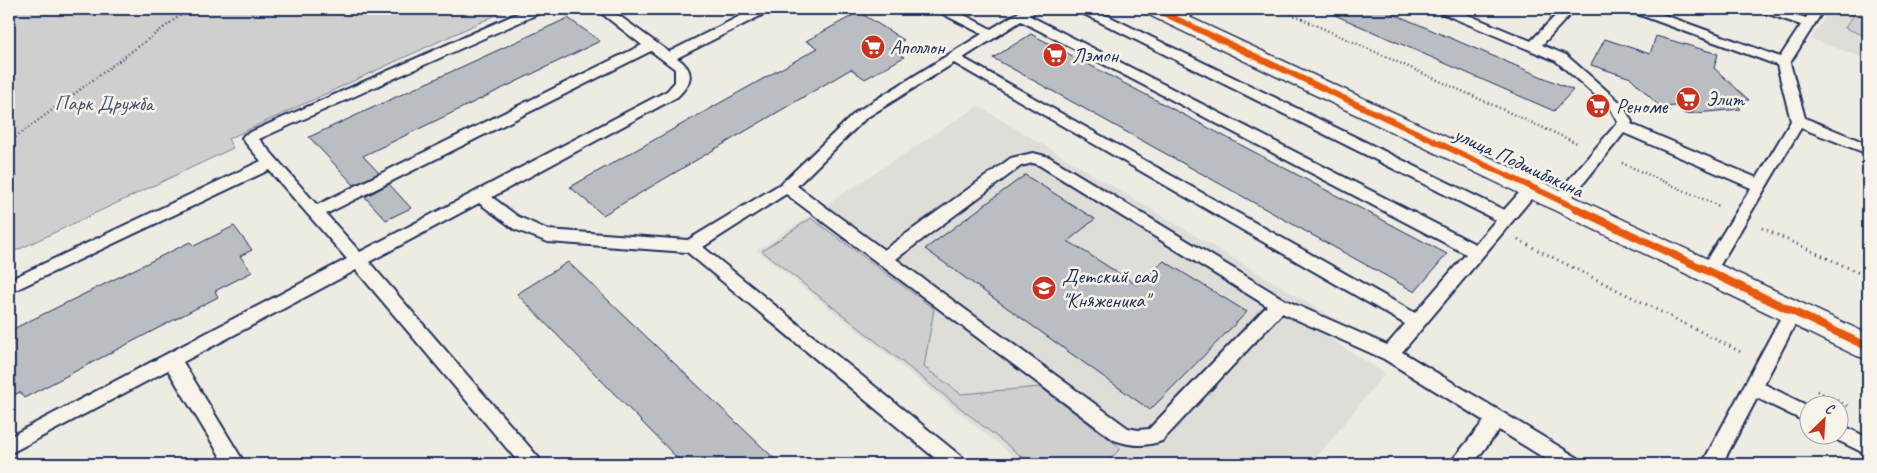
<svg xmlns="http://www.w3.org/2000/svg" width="1877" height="473" viewBox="0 0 1877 473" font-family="Caveat,sans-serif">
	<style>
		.built { fill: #deddd8 }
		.green { fill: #cfcfcf; stroke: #757f96 }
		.building { fill: #babdc2; stroke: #1b2f5e }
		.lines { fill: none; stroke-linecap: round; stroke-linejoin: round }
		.lane-casing { stroke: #1b2f5e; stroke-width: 4 }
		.secondary-casing { stroke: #1b2f5e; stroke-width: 3 }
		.path-far1 { stroke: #1b2f5e; stroke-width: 2.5; stroke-dasharray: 1 3; stroke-linecap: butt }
		.path { stroke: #1b2f5e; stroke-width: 3; stroke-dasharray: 1 4.5; stroke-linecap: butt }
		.lane { fill: #f7f3e8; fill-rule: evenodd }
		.secondary { fill: #f7f3e8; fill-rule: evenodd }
		.cycleway-far1-casing { stroke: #f7f3e8; stroke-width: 9 }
		.cycleway-casing { stroke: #f7f3e8; stroke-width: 11 }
		.cycleway-far1 { stroke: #e8590c; stroke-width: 6 }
		.cycleway { stroke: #e8590c; stroke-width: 8 }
		.labels { text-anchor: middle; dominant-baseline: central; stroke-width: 5; stroke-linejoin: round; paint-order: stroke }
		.poi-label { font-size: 21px; fill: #1b2f5e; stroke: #f7f3e8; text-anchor: start }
		.park-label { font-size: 21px; fill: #3f4f75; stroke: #f7f3e8 }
		.street-label { font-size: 21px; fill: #1b2f5e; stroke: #f7f3e8 }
	</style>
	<rect width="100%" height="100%" fill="#eeebe2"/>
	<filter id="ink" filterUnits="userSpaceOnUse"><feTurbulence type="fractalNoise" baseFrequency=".02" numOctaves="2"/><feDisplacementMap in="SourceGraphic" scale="10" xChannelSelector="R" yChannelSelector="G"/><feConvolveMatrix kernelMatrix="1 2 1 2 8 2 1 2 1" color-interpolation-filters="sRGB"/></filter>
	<g filter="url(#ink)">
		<g class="built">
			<path d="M1830 9H1868V59L1811 39Z"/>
			<path d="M978 106 1347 326 1335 342 1385 373 1311 464H1023L757 250Z"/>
		</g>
		<g class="green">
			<path d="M9 9H509L228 139 233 148 9 254Z"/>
			<path d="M1858 9H1868V37L1845 28Z"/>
			<path d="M811 218 934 309 924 367 961 394 1040 387 1121 448 1105 464H1031L762 251Z"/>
		</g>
		<g class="building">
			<path d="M1321 9H1382L1573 90 1554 111Z"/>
			<path d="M859 12 904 40 889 48 904 57 865 79 851 69 603 215 570 187 818 48 806 41Z"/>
			<path d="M568 18 600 41 363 156 379 173 354 185 309 137Z"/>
			<path d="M1031 34 1447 254 1415 292 993 58Z"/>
			<path d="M1656 36 1718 54 1714 68 1749 100 1733 101 1741 109 1685 114 1676 106 1660 107 1631 78 1591 65 1605 39 1650 54Z"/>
			<path d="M1025 175 1095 219 1068 241 1137 285 1164 261 1247 312 1150 410 925 249Z"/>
			<path d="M389 184 411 208 386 220 365 197Z"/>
			<path d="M234 226 252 250 240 256 252 272 215 291 218 297 24 398 20 392 9 398V331L190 242 194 246Z"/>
			<path d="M568 262 780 464H683L517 294Z"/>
		</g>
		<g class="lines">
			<defs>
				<g id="lane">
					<path d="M527 9H543L542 12 259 139 317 205 642 45 596 9H610L669 52 754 9H769L768 12 677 58C696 71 692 83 677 97L492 197 517 216 548 230 688 240 782 183 856 112 982 34 939 12 938 9H953L991 29 1024 9H1038L1030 16 1475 244 1496 220 1080 12 1079 9H1094L1504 210 1527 184 1532 183 1537 184 1540 188 1537 192 1402 352 1578 458 1581 464H1554L1499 430 1473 464H1451L1454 458 1484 421 1384 359 1282 313 1162 441C1144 447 1132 446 1114 440L786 194 703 247 963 458 966 464H942L687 252 548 242 514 229 479 203 369 262 539 458 542 464H520L356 270 183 362 245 464H225L168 370 9 454V437L347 259 269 170 9 293V280L261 161 244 141 242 138 244 135ZM1021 21 1466 254 1415 313 963 58ZM651 51 675 69V82L667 91 360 252 326 214ZM954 63 1405 324 1387 345 1285 300 1049 157 1033 153 1011 158 884 250 797 186 866 118ZM1033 163 1039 165 1267 306 1149 429 1138 430 1128 428 896 259 1021 166Z"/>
					<path d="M1185 9H1199L1183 22H1173L1172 19Z"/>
					<path d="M1438 9H1454L1531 41 1562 9H1575L1542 45 1566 55 1622 104 1632 122 1631 124 1757 178 1791 121 1777 65 1632 12 1631 9H1648L1780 57 1801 25 1762 12 1761 9H1779L1806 18 1812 9H1824L1790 63 1805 118 1868 144V154L1801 128 1714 275 1708 277 1702 275 1700 271 1702 267 1751 188 1624 133 1566 205 1560 206 1554 205 1552 201 1554 197 1618 122 1611 109 1556 61 1439 12Z"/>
					<path d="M1793 304 1799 306 1802 311 1764 384 1810 407V424L1757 398 1722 464H1702L1787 306Z"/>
					<path d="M1840 424 1868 438V455L1833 438 1832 436H1840Z"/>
				</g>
				<path id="secondary" d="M1144 9H1172L1868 334V359L1857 356 1147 14Z"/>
			</defs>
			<use href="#lane" class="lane-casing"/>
			<use href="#secondary" class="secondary-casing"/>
			<g class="path-far1">
				<path d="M1280 9 1577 143"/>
				<path d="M9 142 189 9"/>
				<path d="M1622 163 1719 206"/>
			</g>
			<g class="path">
				<path d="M1762 228 1868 277"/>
				<path d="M1518 240 1743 353"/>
				<path d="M1817 391 1850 407"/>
			</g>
			<use href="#lane" class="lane"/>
			<use href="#secondary" class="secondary"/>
			<defs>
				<path id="cycleway-far1" d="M1155 9 1580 210"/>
				<path id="cycleway" d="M1577 209 1868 347"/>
			</defs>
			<use href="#cycleway-far1" class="cycleway-far1-casing"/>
			<use href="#cycleway" class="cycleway-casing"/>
			<use href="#cycleway-far1" class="cycleway-far1"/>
			<use href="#cycleway" class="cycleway"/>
		</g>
	</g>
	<defs>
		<symbol id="supermarket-disc" viewBox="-11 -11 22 22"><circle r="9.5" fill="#c8321e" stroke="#f7f3e8"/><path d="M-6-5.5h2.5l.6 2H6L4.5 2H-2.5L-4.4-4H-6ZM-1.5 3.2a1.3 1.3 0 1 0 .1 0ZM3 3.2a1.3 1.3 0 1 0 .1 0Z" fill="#fff"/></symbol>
		<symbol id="school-disc" viewBox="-11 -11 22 22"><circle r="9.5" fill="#c8321e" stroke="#f7f3e8"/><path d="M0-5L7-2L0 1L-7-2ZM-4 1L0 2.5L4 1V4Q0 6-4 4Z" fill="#fff"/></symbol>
	</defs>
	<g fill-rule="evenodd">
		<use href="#supermarket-disc" x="859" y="33" width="28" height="28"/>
		<use href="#supermarket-disc" x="1041" y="41" width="28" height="28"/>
		<use href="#supermarket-disc" x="1674" y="85" width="28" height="28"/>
		<use href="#supermarket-disc" x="1584" y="92" width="28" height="28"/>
		<use href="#school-disc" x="1030" y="274" width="28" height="28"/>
	</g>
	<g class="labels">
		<g class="poi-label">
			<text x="890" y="47">Аполлон</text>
			<text x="1072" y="55">Лэмон</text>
			<text x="1706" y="99">Элит</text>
			<text x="1616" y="106">Реноме</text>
			<text x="1062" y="276">Детский сад<tspan x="1062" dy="24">"Княженика"</tspan></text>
		</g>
		<g class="park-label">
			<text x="104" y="103">Парк Дружба</text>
		</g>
		<g class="street-label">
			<text transform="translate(1519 162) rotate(25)">улица Подшибякина</text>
		</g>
	</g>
	<rect width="1877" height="473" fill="none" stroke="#f7f3e8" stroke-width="30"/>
	<rect x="15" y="15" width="1847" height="443" fill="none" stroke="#1b2f5e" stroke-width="2" filter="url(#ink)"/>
	<g transform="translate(1824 420) rotate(25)"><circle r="24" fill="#f7f3e8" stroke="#9fa5b1"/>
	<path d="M0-4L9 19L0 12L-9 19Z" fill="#c8321e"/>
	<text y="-8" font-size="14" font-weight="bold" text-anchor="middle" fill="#1b2f5e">С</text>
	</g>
</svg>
